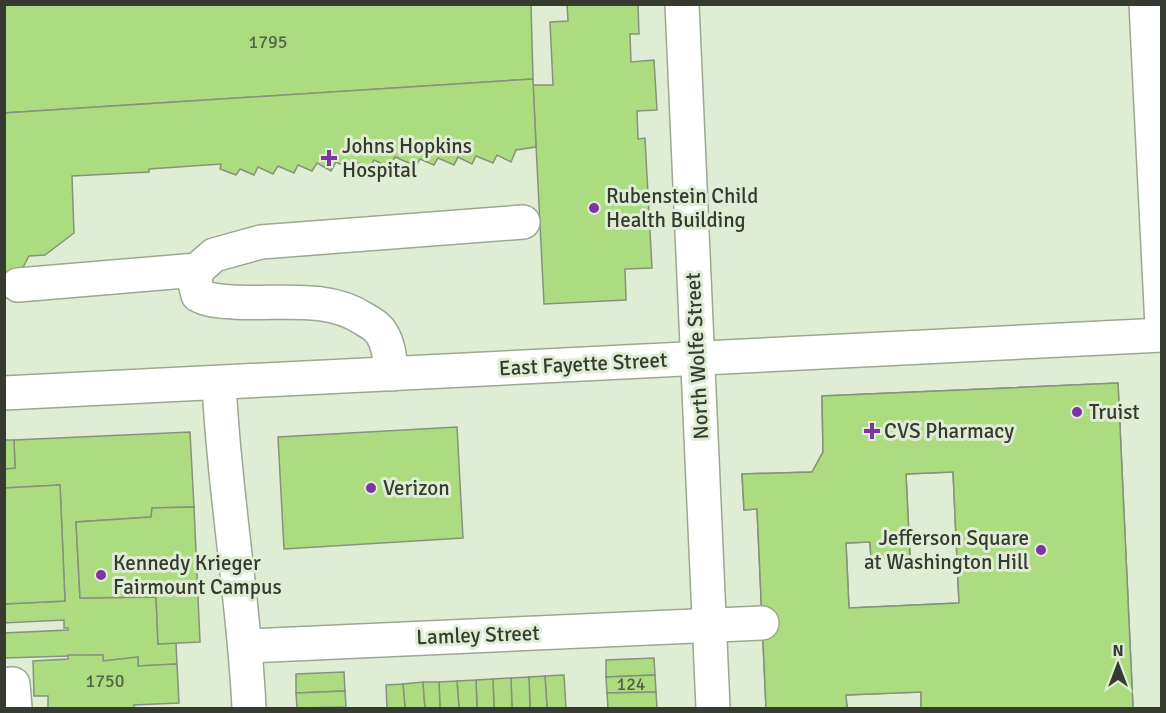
<svg xmlns="http://www.w3.org/2000/svg" width="1166" height="713" viewBox="0 0 1166 713" font-family="Signika,sans-serif">
	<style>
		.building { fill: #acdb80; stroke: #86927c; stroke-width: 1.5; fill-rule: evenodd }
		.lines { fill: none; stroke-linecap: round; stroke-linejoin: round }
		.minor-casing { stroke: #9ca892; stroke-width: 36 }
		.major-casing { stroke: #9ca892; stroke-width: 36 }
		.minor { stroke: #fff; stroke-width: 33 }
		.major { stroke: #fff; stroke-width: 33 }
		.poi-dot { fill: #7e34a6; stroke: #e0edd5; stroke-width: 2 }
		.labels { text-anchor: middle; dominant-baseline: central; stroke-width: 6; stroke-linejoin: round; paint-order: stroke }
		.number-label { font-size: 18px; fill: #546345 }
		.poi-label { font-size: 21px; fill: #363b31; stroke: #e0edd5; text-anchor: start }
		.street-label { font-size: 21px; fill: #363b31; stroke: #e0edd5 }
	</style>
	<rect width="100%" height="100%" fill="#e0edd5"/>
	<g class="building">
		<path d="M4 4H531L533 79 4 113Z"/>
		<path d="M567 4H638L639 34H630L631 62 654 60 657 110 637 111 638 139 645 138 652 268 625 269 626 300 544 304 533 85H553L550 22 568 21Z"/>
		<path d="M533 79 536 147 516 150 511 162 497 155 493 163 476 156 472 164 458 157 454 165 438 158 434 165 420 159 416 166 395 157 389 167 374 160 370 169 356 162 352 170 336 162 331 171 317 163 312 171 298 165 294 173 278 166 273 174 258 167 254 175 240 169 236 175 220 169 221 164 149 169V172L72 176 74 233 45 255 29 256 20 273 4 283V113Z"/>
		<path d="M1118 383 1133 708H921V692L846 695 847 708H766L757 509 744 510 742 474 812 472 823 452 822 396ZM953 472 959 603 849 608 846 543 870 542 871 559 910 557 906 474Z"/>
		<path d="M1118 383 1133 708H921V692L846 695 847 708H766L757 509 744 510 742 474 812 472 823 452 822 396ZM953 472 959 603 849 608 846 543 870 542 871 559 910 557 906 474Z"/>
		<path d="M457 427 463 538 284 549 278 437Z"/>
		<path d="M190 432 194 507 152 508 151 517 76 522 80 598 156 597 158 644 176 643 177 664 138 666V657L103 661V655L4 658V633L68 630V628H64V620L4 623V604L65 601 60 485 4 488V469L15 468 14 440Z"/>
		<path d="M4 440H14L15 468 4 469Z"/>
		<path d="M60 485 65 601 4 604V488Z"/>
		<path d="M194 507 200 642 158 644 156 597 80 598 76 522 151 517 152 508Z"/>
		<path d="M68 655H103V661L138 657V666L177 664 179 703 134 705V708H48V696H34L33 661 68 659Z"/>
		<path d="M654 658 655 675 606 677V660Z"/>
		<path d="M344 672 345 691 296 693V674Z"/>
		<path d="M564 675 566 708H547L545 676Z"/>
		<path d="M655 675 656 692 607 693 606 677Z"/>
		<path d="M545 676 547 708H530L529 677Z"/>
		<path d="M529 677 530 708H512L511 678Z"/>
		<path d="M511 678 512 708H494L493 679Z"/>
		<path d="M493 679 494 708H477L476 680Z"/>
		<path d="M476 680 477 708H459L457 681Z"/>
		<path d="M457 681 459 708H440L439 682Z"/>
		<path d="M423 682 425 708H405L403 684Z"/>
		<path d="M423 682H439L440 708H425Z"/>
		<path d="M403 684 405 708H387L386 685Z"/>
		<path d="M345 691 346 707 297 708 296 693Z"/>
		<path d="M656 692 657 708H608L607 693Z"/>
	</g>
	<g class="lines">
		<defs>
			<g id="minor">
				<path d="M18 285 197 270"/>
				<path d="M392 374C390 361 389 345 382 334 378 327 371 323 364 319 326 294 277 305 233 302 221 301 209 301 198 295L195 283 197 270 214 255 261 242 523 222"/>
				<path d="M219 383C224 492 244 599 249 708"/>
				<path d="M246 646 762 623"/>
				<path d="M4 685 13 684 15 708"/>
			</g>
			<g id="major">
				<path d="M682 4 713 708"/>
				<path d="M1146 4 1162 327"/>
				<path d="M4 393 1162 335"/>
			</g>
		</defs>
		<use href="#minor" class="minor-casing"/>
		<use href="#major" class="major-casing"/>
		<use href="#minor" class="minor"/>
		<use href="#major" class="major"/>
	</g>
	<g class="poi-dot">
		<path d="M326 149h6v6h6v6h-6v6h-6v-6h-6v-6h6z"/>
		<circle cx="594" cy="208" r="6"/>
		<circle cx="1077" cy="412" r="6"/>
		<path d="M869 422h6v6h6v6h-6v6h-6v-6h-6v-6h6z"/>
		<circle cx="371" cy="488" r="6"/>
		<circle cx="1041" cy="550" r="6"/>
		<circle cx="101" cy="575" r="6"/>
	</g>
	<g class="labels">
		<g class="number-label">
			<text x="268" y="42">1795</text>
			<text x="105" y="681">1750</text>
			<text x="631" y="684">124</text>
		</g>
		<g class="poi-label">
			<text x="342" y="146">Johns Hopkins<tspan x="342" dy="24">Hospital</tspan></text>
			<text x="606" y="196">Rubenstein Child<tspan x="606" dy="24">Health Building</tspan></text>
			<text x="1089" y="412">Truist</text>
			<text x="884" y="431">CVS Pharmacy</text>
			<text x="383" y="488">Verizon</text>
			<text x="1029" y="538" text-anchor="end">Jefferson Square<tspan x="1029" dy="24">at Washington Hill</tspan></text>
			<text x="113" y="563">Kennedy Krieger<tspan x="113" dy="24">Fairmount Campus</tspan></text>
		</g>
		<g class="street-label">
			<text transform="translate(697 356) rotate(-93)">North Wolfe Street</text>
			<text transform="translate(583 364) rotate(-3)">East Fayette Street</text>
			<text transform="translate(478 635) rotate(-2)">Lamley Street</text>
		</g>
	</g>
	<rect width="1166" height="713" fill="none" stroke="#363b31" stroke-width="12"/>
	<g transform="translate(1118 665)" stroke="#e0edd5" stroke-width="4.5" paint-order="stroke">
	<path d="M0-4.5L10 22L0 15L-10 22Z" fill="#363b31"/>
	<text y="-9" font-size="16" font-weight="bold" text-anchor="middle" fill="#363b31">N</text>
	</g>
</svg>
